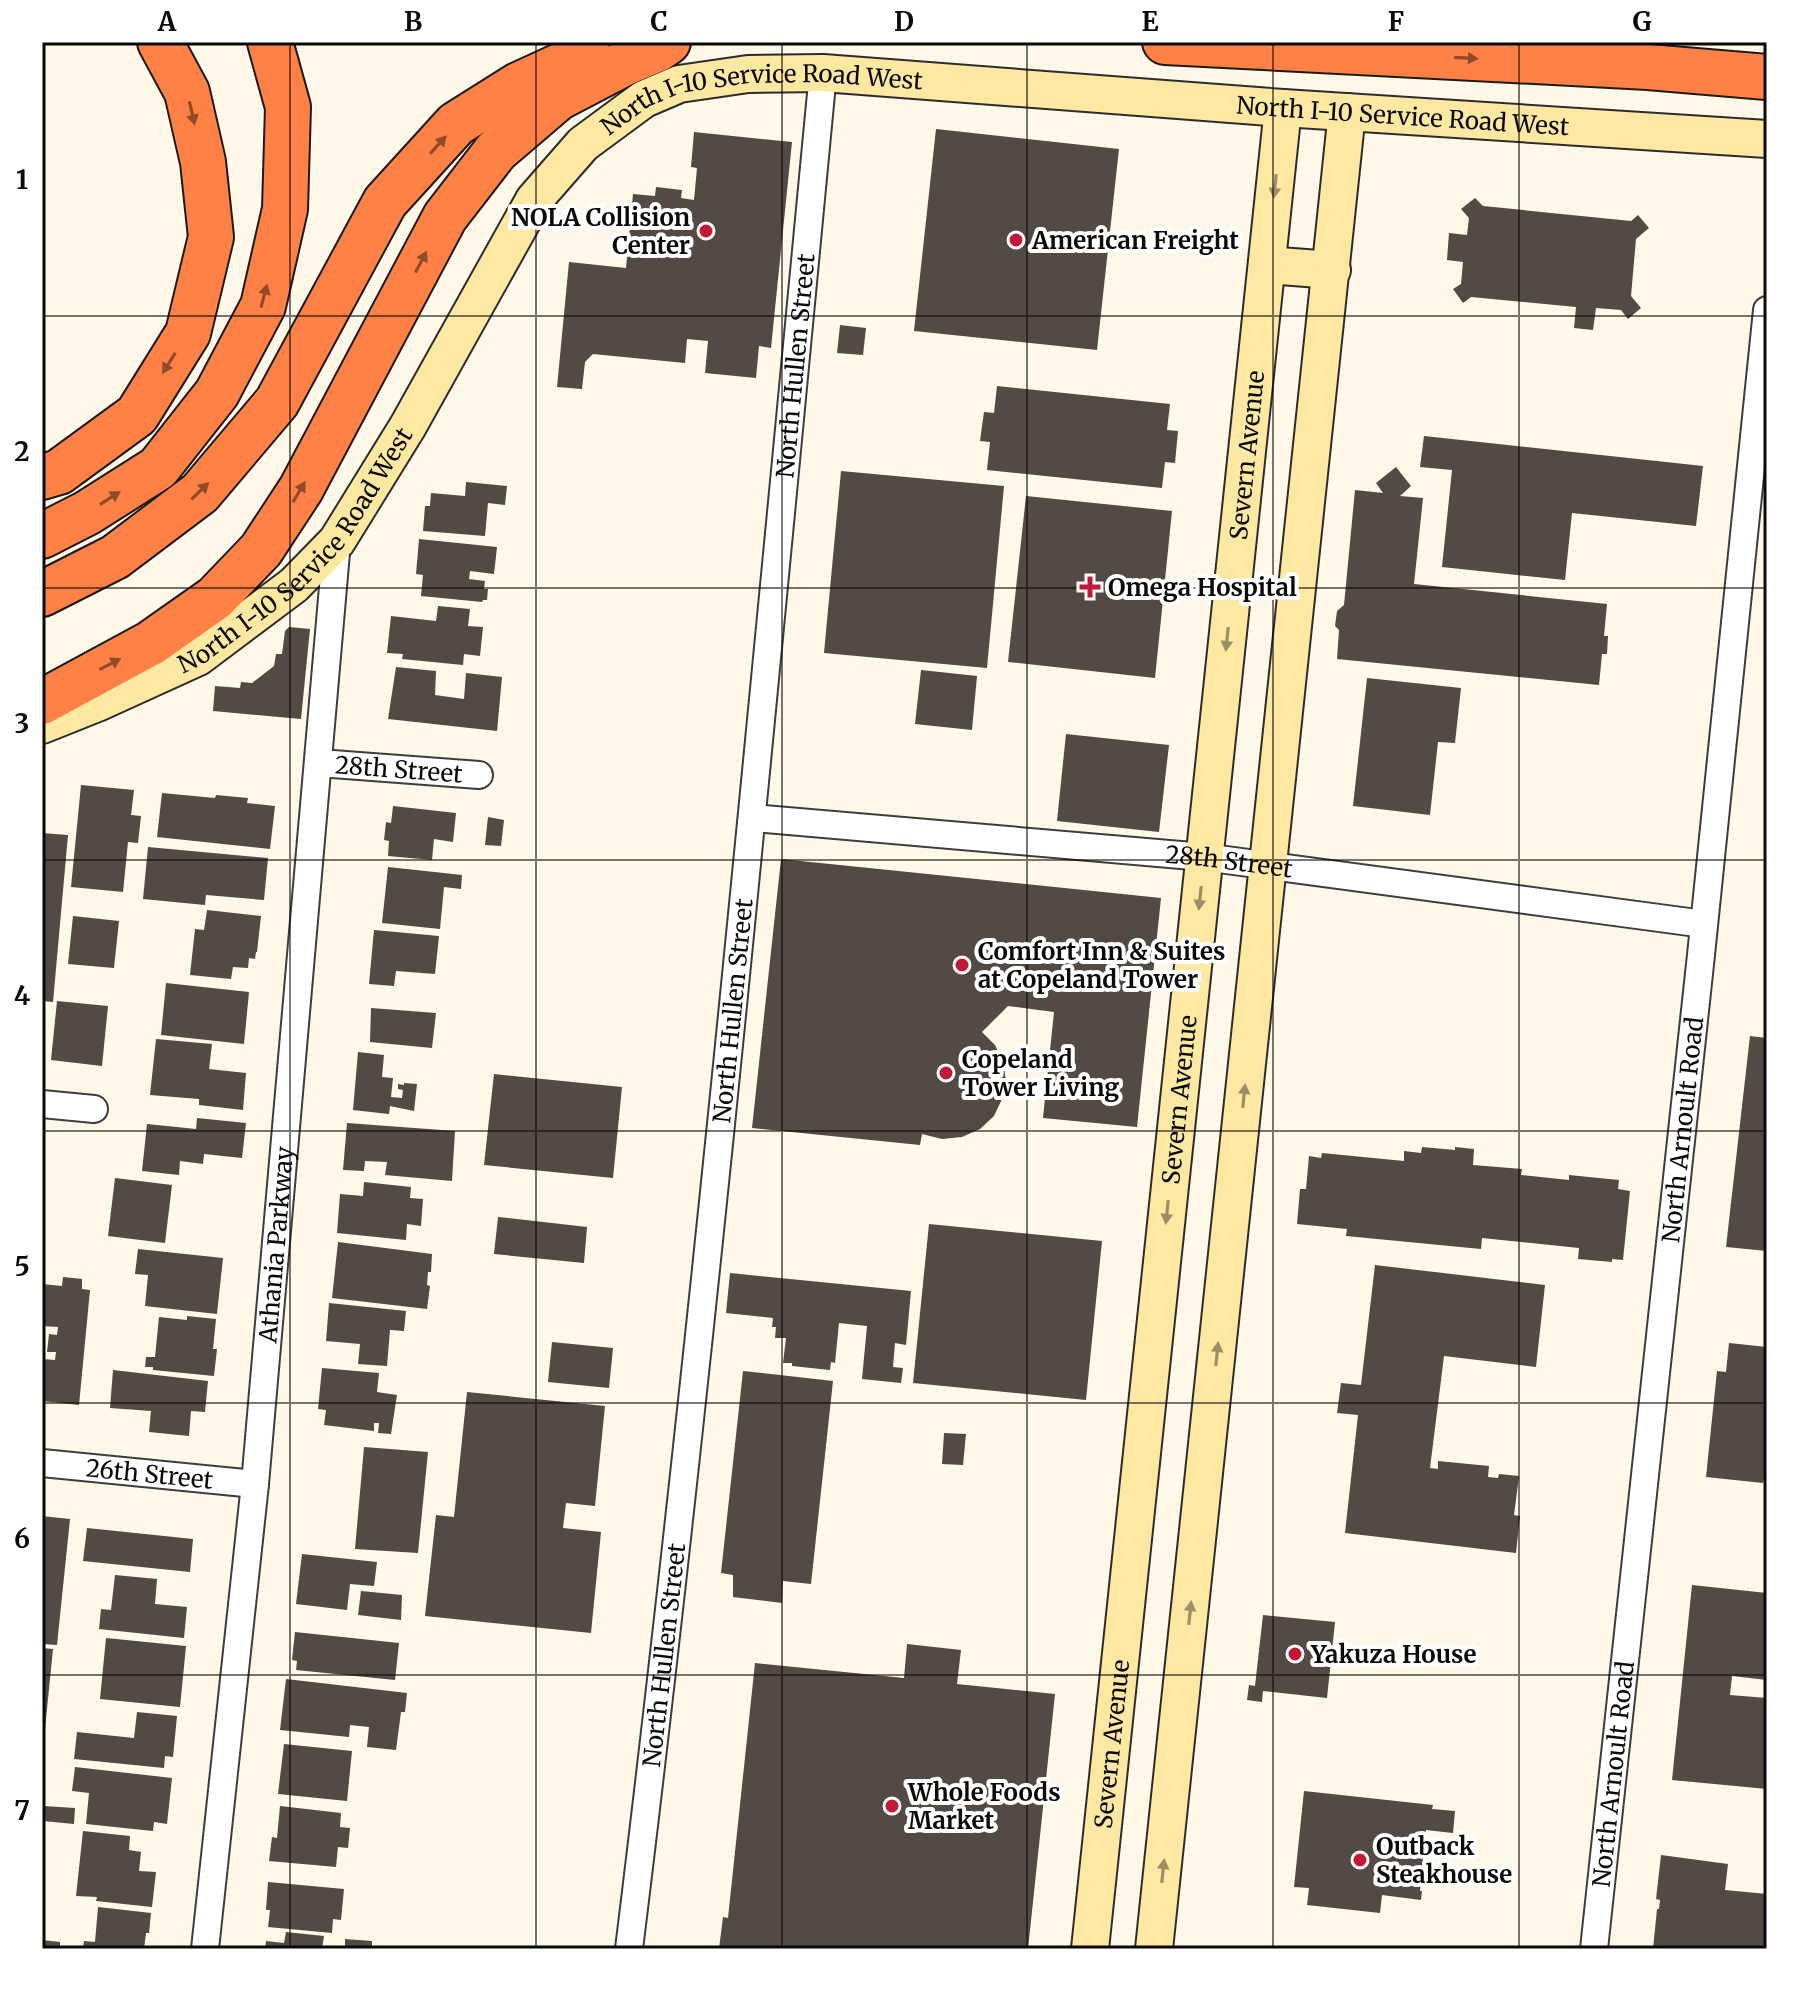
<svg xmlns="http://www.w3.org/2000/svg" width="1809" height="1991" viewBox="0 0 1809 1991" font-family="Merriweather,serif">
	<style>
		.building { fill: #534945 }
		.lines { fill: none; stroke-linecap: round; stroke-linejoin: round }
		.street-casing { stroke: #3d3d3d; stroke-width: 30 }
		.secondary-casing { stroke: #2c2c2c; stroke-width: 40 }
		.highway-casing { stroke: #1b1b1b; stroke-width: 48 }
		.street { stroke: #fff; stroke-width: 26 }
		.secondary { stroke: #ffe8a2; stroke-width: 36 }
		.highway { stroke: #ff8145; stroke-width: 44 }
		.oneway { fill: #914b2a }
		.oneway2 { fill: #9d8f65 }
		.grid { fill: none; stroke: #0a0a0a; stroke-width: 2; stroke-opacity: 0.55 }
		.poi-dot { fill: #c41837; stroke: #fff; stroke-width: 3 }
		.labels { text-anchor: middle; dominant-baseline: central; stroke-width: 8; stroke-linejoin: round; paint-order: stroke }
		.street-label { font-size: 24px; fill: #0a0a0a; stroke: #fff }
		.poi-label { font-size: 24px; font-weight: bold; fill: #0a0a0a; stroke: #fff; text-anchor: start }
		.neatline { fill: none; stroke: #0a0a0a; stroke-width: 3 }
		.grid-label { font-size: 26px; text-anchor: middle; font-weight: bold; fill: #0a0a0a }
	</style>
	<rect width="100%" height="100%" fill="#fff7e7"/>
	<g class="building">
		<path d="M936 129 1119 149 1097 350 914 331Z"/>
		<path d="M694 132 792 142 771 348 759 346 756 378 705 373 708 341 687 339 685 363 593 354 585 362 582 389 557 387 569 262 626 268 633 194 655 196 656 187 682 190 681 198 694 200 697 168 691 167Z"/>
		<path d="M1475 198 1483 206 1631 221 1638 215 1649 228 1636 239 1631 296 1641 308 1628 319 1621 310 1596 308 1593 330 1574 328 1576 307 1471 297 1463 303 1453 289 1461 284 1463 262 1447 260 1449 233 1467 235 1469 218 1461 209Z"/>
		<path d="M840 325 866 328 863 355 837 353Z"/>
		<path d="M997 386 1170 404 1167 430 1178 431 1175 463 1165 462 1162 488 987 470 990 442 980 441 984 412 994 413Z"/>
		<path d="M1424 436 1703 466 1696 526 1572 513 1565 580 1442 567 1452 470 1420 467Z"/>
		<path d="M1396 467 1411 486 1400 496 1423 498 1414 584 1607 604 1604 636H1608L1607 654H1602L1599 685 1337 659 1339 630 1335 626 1337 611 1344 605 1355 490 1383 493 1376 483Z"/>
		<path d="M841 471 1004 486 987 668 824 653Z"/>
		<path d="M466 482 507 486 505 505 488 503 485 536 423 531 425 506H430L431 493 465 496Z"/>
		<path d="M1026 496 1172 511 1155 678 1008 662Z"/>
		<path d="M419 539 497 547 494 574 470 571 469 579 485 581 484 589H488L487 600H483L482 602 421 596 423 575 416 574Z"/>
		<path d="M438 606 470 609 468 626 483 627 480 656 464 654 463 665 402 659 403 654 387 653 391 616 436 621Z"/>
		<path d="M289 627 310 629 301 719 213 711 215 686 240 688 241 682 252 683 274 666 276 654H282L285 631Z"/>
		<path d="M396 667 436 671 435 695 464 699 466 673 502 677 497 731 388 719Z"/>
		<path d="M921 670 977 676 972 730 915 724Z"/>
		<path d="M1367 678 1461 688 1455 743 1438 742 1430 815 1353 806Z"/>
		<path d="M1066 734 1169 745 1159 832 1057 821Z"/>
		<path d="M81 785 134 790 131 815 141 816 138 843 128 842 123 892 71 887Z"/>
		<path d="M162 793 215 798 216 795 248 798 247 803 275 806 270 849 157 837Z"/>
		<path d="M393 806 456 813 453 842 434 839 432 860 388 856 389 841 384 840 386 822 391 823Z"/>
		<path d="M488 817 504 820 501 846 485 845Z"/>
		<path d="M42 833 68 835 53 1002 42 1001Z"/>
		<path d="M148 847 268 858 264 900 206 895 205 905 143 899Z"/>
		<path d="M781 859 1161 898 1137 1127 1043 1118 1054 1012 1008 1006 982 1032 995 1045 1003 1062 1006 1081 1002 1099 994 1116 980 1129 962 1137 942 1139 922 1134 920 1145 752 1128Z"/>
		<path d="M388 867 462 875 461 889 444 887 440 929 382 923Z"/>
		<path d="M207 910 261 916 257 952H256L255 959 249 958 248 968 233 967 231 979 190 975 195 929 204 930Z"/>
		<path d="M73 916 119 921 114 968 68 964Z"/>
		<path d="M374 930 439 936 435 974 396 971 394 986 369 984Z"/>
		<path d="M166 983 249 992 244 1044 161 1035Z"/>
		<path d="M57 1001 108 1006 102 1066 51 1060Z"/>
		<path d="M371 1008 436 1013 432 1048 370 1042Z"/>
		<path d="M1750 1036 1767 1038V1251L1726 1247Z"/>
		<path d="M156 1039 212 1044 209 1069 246 1073 243 1110 199 1105V1099L150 1095Z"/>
		<path d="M358 1052 384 1055 382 1077 393 1078 391 1097 402 1098 403 1090 398 1089V1084L404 1085V1083L417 1084 414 1111 390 1106 389 1114 353 1110Z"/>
		<path d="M494 1074 622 1087 613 1178 484 1165Z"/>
		<path d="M197 1118 246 1123 242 1158 204 1154 203 1164 180 1161 179 1175 142 1171 147 1124 196 1129Z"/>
		<path d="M347 1123 455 1131 452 1181 385 1175 387 1162 365 1161 364 1171 343 1170Z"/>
		<path d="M1422 1147 1455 1150V1147L1474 1149 1473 1165 1522 1169 1521 1175 1569 1180V1175L1619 1180 1618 1189 1630 1191 1623 1260 1612 1259V1262L1578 1259 1579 1248 1482 1238 1481 1249 1346 1236 1347 1229 1297 1224 1300 1189H1306L1309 1156 1321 1158 1322 1153 1404 1161V1151L1421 1153Z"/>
		<path d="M115 1178 172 1185 165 1243 108 1236Z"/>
		<path d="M364 1182 411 1187 410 1198 423 1199 421 1226 407 1224 406 1240 337 1233 340 1194 363 1196Z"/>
		<path d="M498 1217 587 1227 584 1263 494 1254Z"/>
		<path d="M929 1224 1102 1241 1086 1400 913 1383Z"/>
		<path d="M338 1242 432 1254 431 1272H428L427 1285 430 1286 427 1309 332 1298Z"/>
		<path d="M138 1249 223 1258 217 1314 145 1306 148 1275 135 1274Z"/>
		<path d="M1375 1265 1545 1285 1536 1367 1444 1356 1430 1468 1438 1469V1461L1489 1466 1488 1477 1498 1478 1499 1474 1519 1476 1514 1515 1520 1516 1516 1553 1345 1533 1358 1415 1337 1413 1341 1383 1361 1385Z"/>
		<path d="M730 1273 911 1291 906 1345 895 1343 893 1367 903 1368 901 1383 862 1379 867 1326 839 1323 835 1363 831 1362 830 1370 792 1366V1363H783L786 1338H775L776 1327H772L773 1318 726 1313Z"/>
		<path d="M63 1277 82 1279V1289L90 1290 79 1405 42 1401V1359L55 1360 56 1352H47L49 1334 57 1335 58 1327 42 1326V1284L62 1286Z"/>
		<path d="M329 1303 406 1311 404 1331 390 1330 387 1366 358 1364 360 1344 326 1341Z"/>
		<path d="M187 1316 216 1319 213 1349H217L214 1376 153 1370V1367H145L146 1357H155L159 1317 187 1320Z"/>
		<path d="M552 1342 613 1348 609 1388 548 1382Z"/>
		<path d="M1729 1343 1767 1347V1479H1764L1763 1483 1706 1477 1717 1371 1726 1372Z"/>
		<path d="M322 1368 379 1373 377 1392 397 1395 391 1434 378 1433 379 1423H374V1431L324 1425 326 1410 318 1409Z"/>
		<path d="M113 1370 208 1381 205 1412 191 1411 189 1436 149 1432 151 1411 110 1408Z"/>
		<path d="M743 1371 833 1381 811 1584 783 1581 782 1603 733 1597V1575L721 1573Z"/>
		<path d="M467 1392 605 1406 595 1506 566 1503 563 1528 601 1532 591 1633 425 1616 436 1515 454 1517Z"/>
		<path d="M944 1433 966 1434 963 1465 942 1464Z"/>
		<path d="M364 1447 428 1452 418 1553 355 1549Z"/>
		<path d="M42 1516 70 1519 57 1645 42 1644Z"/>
		<path d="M87 1528 193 1539 190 1572 83 1561Z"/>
		<path d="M302 1554 377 1562 374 1586 350 1584 347 1610 296 1604Z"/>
		<path d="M115 1575 157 1579 155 1604 187 1607 184 1638 99 1629 101 1609 111 1610Z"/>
		<path d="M1692 1585 1767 1593V1680L1732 1676 1730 1695 1767 1698V1789L1672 1780Z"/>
		<path d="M361 1591 402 1595 401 1620 358 1615Z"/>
		<path d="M1263 1615 1335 1622 1327 1698 1263 1691 1262 1702 1247 1700 1249 1685 1255 1686Z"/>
		<path d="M295 1632 399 1643 395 1680 296 1670 297 1661 292 1660Z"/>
		<path d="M106 1638 186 1646 180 1707 100 1699Z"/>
		<path d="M907 1644 961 1650 957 1684 1055 1694 1028 1949H719L723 1917 728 1918 755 1663 904 1678Z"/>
		<path d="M42 1648 53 1649 44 1739H42Z"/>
		<path d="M286 1679 407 1693 405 1712H401L396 1750 367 1747 369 1727 350 1725 349 1737 280 1730Z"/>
		<path d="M137 1712 177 1716 173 1757 165 1756 164 1768 74 1759 77 1732 134 1738Z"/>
		<path d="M284 1744 352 1751 347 1801 278 1794Z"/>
		<path d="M75 1767 172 1778 167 1824 154 1822 153 1831 86 1824 89 1793 72 1791Z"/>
		<path d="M1304 1791 1433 1805 1432 1809 1455 1811 1453 1833 1426 1830 1420 1891H1422L1421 1900 1382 1895 1380 1913 1307 1905 1309 1888 1294 1887Z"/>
		<path d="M44 1806 75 1808 74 1824 43 1821Z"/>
		<path d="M280 1806 341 1813 340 1827 350 1828 348 1848 338 1847 336 1867 269 1861 272 1837 277 1838Z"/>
		<path d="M83 1831 130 1836 129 1850 141 1852 139 1871 156 1872 152 1907 96 1901 97 1897 76 1896Z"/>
		<path d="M1661 1855 1728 1864 1725 1890 1767 1894V1949H1653L1657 1909H1659L1660 1900 1656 1899Z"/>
		<path d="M268 1882 344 1889 341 1920 333 1919 332 1933 268 1927 270 1910H266Z"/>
		<path d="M98 1907 151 1913 149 1933H146L144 1949H83L84 1941 95 1942Z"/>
		<path d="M286 1932 324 1936 322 1949H265L266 1941 284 1943Z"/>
		<path d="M345 1939 372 1941V1949H345Z"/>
		<path d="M42 1940 60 1942V1949H42Z"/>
	</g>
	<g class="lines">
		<defs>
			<g id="street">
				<path id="s1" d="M319 763 479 775"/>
				<path id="s2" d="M753 818 1204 857 1704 924"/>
				<path d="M42 1104 94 1109"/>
				<path id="s3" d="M42 1463 255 1484"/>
				<path id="s4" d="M205 1949 255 1484 337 541"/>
				<path id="s5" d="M629 1949C706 1325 763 699 823 73"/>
				<path id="s6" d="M1594 1949 1701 955 1767 310"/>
			</g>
			<g id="secondary">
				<path d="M1267 265 1332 270"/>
				<path id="s7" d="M42 725 97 703 198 657 294 585 337 541 408 426 534 200 583 144 644 99 679 84 748 74 823 73 1283 108 1767 139"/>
				<path id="s8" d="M1090 1949 1283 108"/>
				<path d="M1154 1949 1347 112"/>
			</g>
			<g id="highway">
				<path d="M1165 42 1648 67 1767 77"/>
				<path d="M42 477 59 472 137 415 188 333 211 237 203 162 187 92 160 42"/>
				<path d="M42 536 87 513 158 468 217 393 263 306 285 209 288 107 270 42"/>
				<path d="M42 594 115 557 200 493 277 402 385 202 456 124 518 85 588 53"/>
				<path d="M42 702 151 643 215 598 261 550 301 489 445 217 496 151 558 98 625 63 658 49 668 42"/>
			</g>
		</defs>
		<use href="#street" class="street-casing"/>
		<use href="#secondary" class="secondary-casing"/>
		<use href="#highway" class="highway-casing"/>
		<use href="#street" class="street"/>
		<use href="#secondary" class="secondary"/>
		<use href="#highway" class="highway"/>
	</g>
	<defs><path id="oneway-solid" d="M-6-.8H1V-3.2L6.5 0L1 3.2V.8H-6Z" transform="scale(2)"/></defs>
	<g class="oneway">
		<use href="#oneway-solid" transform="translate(1466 58) rotate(3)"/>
		<use href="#oneway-solid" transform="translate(192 113) rotate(77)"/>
		<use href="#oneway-solid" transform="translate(438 145) rotate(-48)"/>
		<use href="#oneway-solid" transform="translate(421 262) rotate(-62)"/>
		<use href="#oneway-solid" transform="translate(264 296) rotate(-75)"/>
		<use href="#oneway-solid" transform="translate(169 363) rotate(122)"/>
		<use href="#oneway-solid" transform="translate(200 491) rotate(-44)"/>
		<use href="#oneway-solid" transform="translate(299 492) rotate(-59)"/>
		<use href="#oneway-solid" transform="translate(110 498) rotate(-33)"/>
		<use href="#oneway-solid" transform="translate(110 664) rotate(-28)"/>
	</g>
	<g class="oneway2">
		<use href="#oneway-solid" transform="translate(1275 186) rotate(96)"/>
		<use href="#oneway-solid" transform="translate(1227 639) rotate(96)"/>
		<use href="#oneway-solid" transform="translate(1200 898) rotate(96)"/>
		<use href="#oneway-solid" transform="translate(1244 1096) rotate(-84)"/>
		<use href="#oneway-solid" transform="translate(1167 1212) rotate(96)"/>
		<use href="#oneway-solid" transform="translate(1217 1354) rotate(-84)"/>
		<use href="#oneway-solid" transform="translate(1190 1613) rotate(-84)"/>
		<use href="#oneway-solid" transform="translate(1163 1871) rotate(-84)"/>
	</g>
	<path class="grid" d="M290 42V1949M536 42V1949M782 42V1949M1027 42V1949M1273 42V1949M1519 42V1949M42 316H1767M42 588H1767M42 860H1767M42 1131H1767M42 1403H1767M42 1675H1767"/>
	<g class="poi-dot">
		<circle cx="706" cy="231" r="8"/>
		<circle cx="1016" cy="240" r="8"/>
		<path d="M1086 575h8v8h8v8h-8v8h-8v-8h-8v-8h8z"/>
		<circle cx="962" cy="965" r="8"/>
		<circle cx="946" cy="1073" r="8"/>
		<circle cx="1295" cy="1654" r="8"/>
		<circle cx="892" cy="1806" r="8"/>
		<circle cx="1360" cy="1860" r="8"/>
	</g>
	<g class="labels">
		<g class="street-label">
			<text stroke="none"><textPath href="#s7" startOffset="1012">North I-10 Service Road West</textPath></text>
			<text stroke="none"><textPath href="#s7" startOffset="1660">North I-10 Service Road West</textPath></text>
			<text stroke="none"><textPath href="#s5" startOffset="1592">North Hullen Street</textPath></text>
			<text stroke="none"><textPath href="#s8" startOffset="1502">Severn Avenue</textPath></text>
			<text stroke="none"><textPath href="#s7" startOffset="316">North I-10 Service Road West</textPath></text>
			<text stroke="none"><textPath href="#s1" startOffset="80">28th Street</textPath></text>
			<text stroke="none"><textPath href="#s2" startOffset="478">28th Street</textPath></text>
			<text stroke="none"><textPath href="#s5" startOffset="944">North Hullen Street</textPath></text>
			<text stroke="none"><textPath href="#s8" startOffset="854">Severn Avenue</textPath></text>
			<text stroke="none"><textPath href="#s6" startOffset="824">North Arnoult Road</textPath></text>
			<text stroke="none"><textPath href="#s4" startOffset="708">Athania Parkway</textPath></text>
			<text stroke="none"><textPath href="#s3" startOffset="108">26th Street</textPath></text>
			<text stroke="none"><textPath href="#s5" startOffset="296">North Hullen Street</textPath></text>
			<text stroke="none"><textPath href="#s8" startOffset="206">Severn Avenue</textPath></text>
			<text stroke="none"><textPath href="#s6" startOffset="176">North Arnoult Road</textPath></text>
		</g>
		<g class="poi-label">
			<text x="690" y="217" text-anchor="end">NOLA Collision<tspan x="690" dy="28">Center</tspan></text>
			<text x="1032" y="240">American Freight</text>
			<text x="1108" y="587">Omega Hospital</text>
			<text x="978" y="951">Comfort Inn &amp; Suites<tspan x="978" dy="28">at Copeland Tower</tspan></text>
			<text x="962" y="1059">Copeland<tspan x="962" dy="28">Tower Living</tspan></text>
			<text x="1311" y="1654">Yakuza House</text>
			<text x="908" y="1792">Whole Foods<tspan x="908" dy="28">Market</tspan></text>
			<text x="1376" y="1846">Outback<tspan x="1376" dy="28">Steakhouse</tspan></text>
		</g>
	</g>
	<rect width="1809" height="1991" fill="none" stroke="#ffffff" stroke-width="88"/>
	<rect x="44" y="44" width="1721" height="1903" class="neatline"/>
	<g class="grid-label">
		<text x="167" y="31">A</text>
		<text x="413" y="31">B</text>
		<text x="659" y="31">C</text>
		<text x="904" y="31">D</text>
		<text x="1150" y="31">E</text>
		<text x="1396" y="31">F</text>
		<text x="1642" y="31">G</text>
		<text x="22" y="189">1</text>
		<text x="22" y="461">2</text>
		<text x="22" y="733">3</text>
		<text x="22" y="1005">4</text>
		<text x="22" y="1276">5</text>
		<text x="22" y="1548">6</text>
		<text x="22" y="1820">7</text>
	</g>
</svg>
